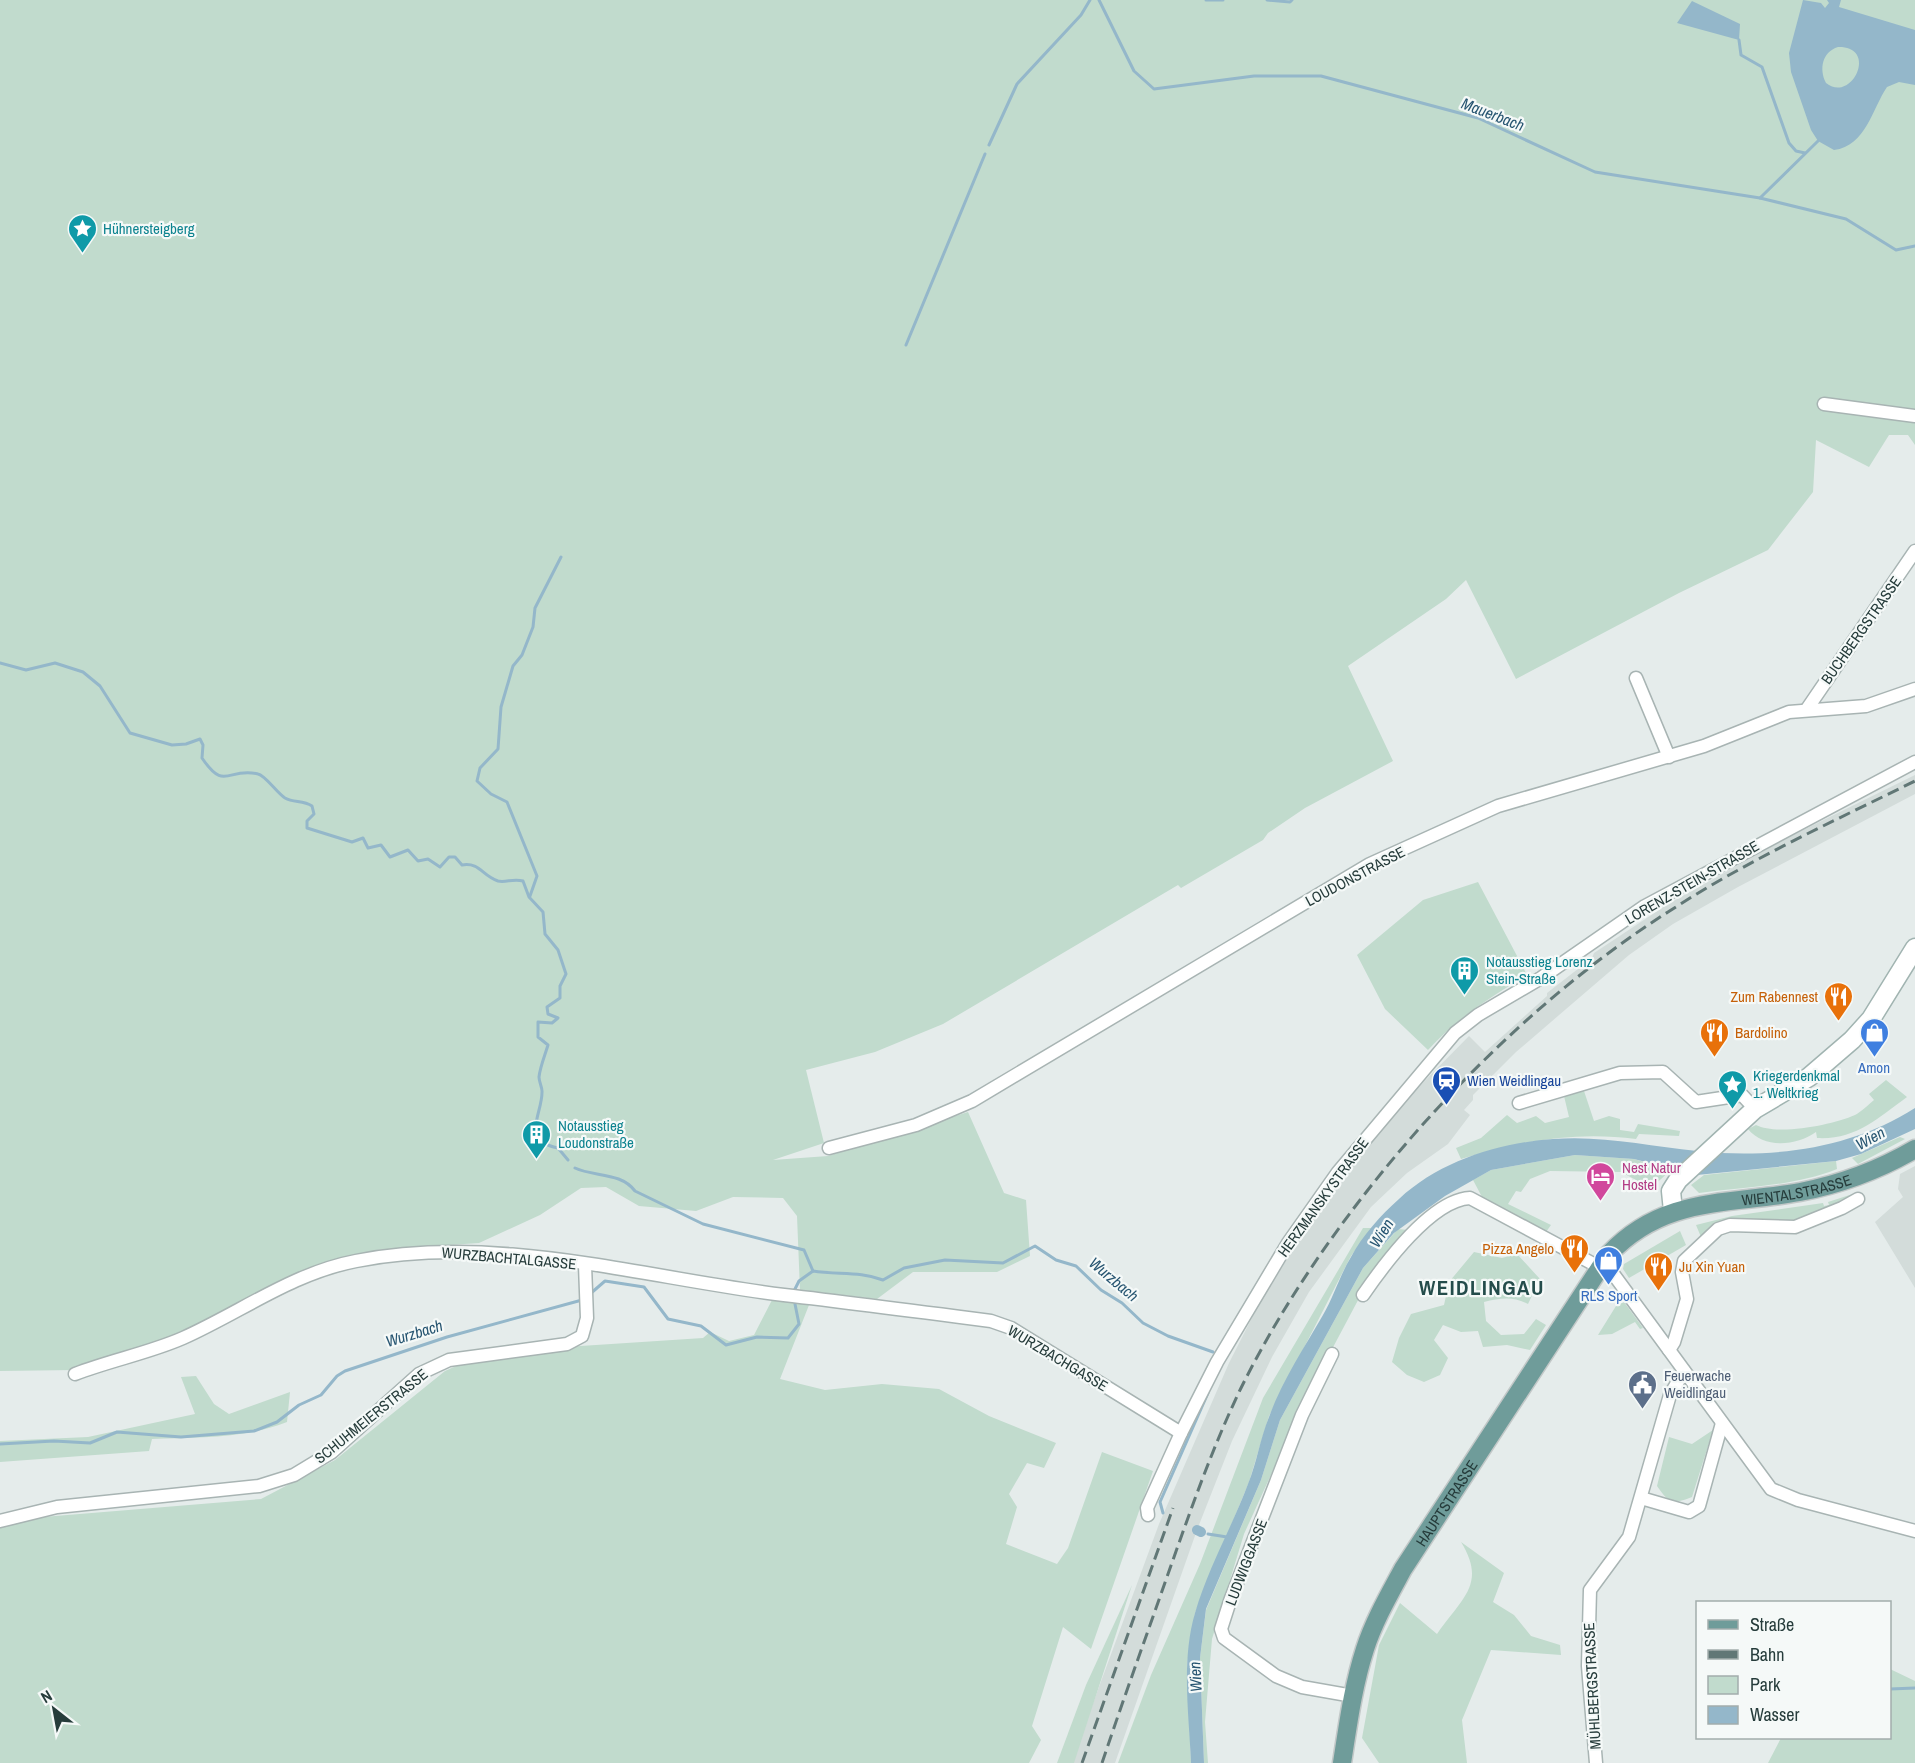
<svg xmlns="http://www.w3.org/2000/svg" width="1915" height="1763" viewBox="0 0 1915 1763" font-family="'Archivo Narrow',sans-serif">
	<style>
		.built { fill: #d3dcda }
		.green { fill: #c1dbcd }
		.water { fill: #94b7ca; fill-rule: evenodd }
		.lines { fill: none; stroke-linecap: round; stroke-linejoin: round }
		.stream { stroke: #94b7ca; stroke-width: 3 }
		.canal { stroke: #94b7ca; stroke-width: 10 }
		.minor-casing { stroke: #a8b4b3; stroke-width: 15 }
		.secondary-casing { stroke: #a1b4b1; stroke-width: 21 }
		.primary-casing { stroke: #c2c8c8; stroke-width: 21 }
		.minor { stroke: #fff; stroke-width: 12 }
		.secondary { stroke: #fff; stroke-width: 18 }
		.primary { stroke: #6f9c9a; stroke-width: 18 }
		.rail { stroke: #617776; stroke-width: 3; stroke-dasharray: 12 6; stroke-linecap: butt }
		.labels { text-anchor: middle; dominant-baseline: central; stroke-width: 4.5; stroke-linejoin: round; paint-order: stroke }
		.culture-label { font-size: 15px; fill: #0d838f; stroke: #f5f9f8; text-anchor: start }
		.street-label { font-size: 15px; fill: #263c3b; stroke: #f5f9f8 }
		.food-label { font-size: 15px; fill: #c56008; stroke: #f5f9f8; text-anchor: end }
		.shop-label { font-size: 15px; fill: #366cbe; stroke: #f5f9f8 }
		.transit-label { font-size: 15px; fill: #164399; stroke: #f5f9f8; text-anchor: start }
		.hotel-label { font-size: 15px; fill: #b23c85; stroke: #f5f9f8; text-anchor: start }
		.service-label { font-size: 15px; fill: #4e5e75; stroke: #f5f9f8; text-anchor: start }
		.water-label { font-size: 16px; font-style: italic; fill: #275571; stroke: #f5f9f8 }
		.district-label { font-size: 21px; font-weight: bold; letter-spacing: 1.5px; fill: #244c4b; stroke: #f5f9f8 }
	</style>
	<rect width="100%" height="100%" fill="#e5eceb"/>
	<g class="built">
		<path d="M1915 775V794L1738 887 1673 924 1629 955 1516 1052 1473 1095V1100L1464 1110 1470 1115 1448 1144 1407 1173 1371 1207 1309 1292 1272 1357 1232 1441 1197 1530 1115 1763H1071L1159 1524 1229 1363 1259 1304 1304 1232 1352 1167 1402 1104 1469 1036 1485 1052 1547 996V993L1592 958 1594 953 1668 904 1789 837Z"/>
		<path d="M1915 1166V1288L1875 1222 1903 1197 1898 1189 1900 1174Z"/>
	</g>
	<g class="green">
		<path d="M0 0H1915V445L1908 435H1889L1869 467 1816 440 1813 492 1768 550 1679 593 1516 679 1466 580 1446 599 1348 666 1393 761 1305 808 1268 833 1263 840 1181 888 1178 885 943 1024 875 1052 806 1070 824 1143 773 1160 828 1156 968 1112 1004 1193 1026 1200 1030 1256 997 1272H913L877 1299 800 1290 797 1216 783 1198 733 1197 696 1211 639 1206 606 1187 581 1188 540 1215 479 1243 377 1250 283 1284 176 1341 75 1370 0 1371Z"/>
		<path d="M1478 882 1527 975C1491 997 1457 1018 1428 1050L1385 1009 1357 955 1423 900Z"/>
		<path d="M1886 1080 1907 1097C1877 1119 1855 1140 1817 1138L1816 1132C1796 1146 1764 1149 1748 1129L1756 1125C1778 1136 1832 1125 1855 1115 1861 1112 1868 1105 1874 1100L1869 1094Z"/>
		<path d="M1584 1091 1594 1121 1609 1116 1620 1119V1130L1634 1132 1638 1124 1680 1131 1679 1136 1639 1134 1636 1139C1576 1131 1519 1141 1461 1159L1456 1148 1481 1138 1507 1115 1517 1123 1536 1116 1545 1123 1569 1117 1564 1096Z"/>
		<path d="M1900 1137 1905 1139 1858 1164 1852 1158Z"/>
		<path d="M1575 1155 1634 1159 1671 1170 1651 1188 1621 1172 1550 1171 1530 1179 1521 1192 1516 1191 1508 1204 1551 1225 1546 1232 1482 1197 1473 1180 1491 1170Z"/>
		<path d="M1836 1161 1837 1169C1795 1186 1744 1187 1699 1193L1691 1185 1704 1175Z"/>
		<path d="M1859 1192 1792 1224 1736 1219 1721 1222 1701 1237 1696 1225 1732 1216 1823 1203 1824 1206 1829 1205 1828 1202Z"/>
		<path d="M1363 1228H1372L1351 1256 1269 1416 1249 1482 1195 1613 1187 1664 1191 1763H1118L1151 1675 1200 1564 1263 1398Z"/>
		<path d="M1398 1229 1408 1230 1373 1272 1305 1400 1244 1534 1212 1639 1205 1722 1208 1763H1204L1200 1658 1206 1610 1261 1480 1280 1420 1363 1268Z"/>
		<path d="M1680 1231 1686 1245 1629 1278 1623 1269 1624 1264Z"/>
		<path d="M1474 1252 1502 1258 1517 1254 1540 1279 1528 1304C1513 1296 1500 1298 1484 1302L1486 1321 1501 1335 1524 1334 1536 1319 1546 1325 1530 1350 1507 1345 1483 1347 1478 1331 1461 1332 1443 1325 1434 1340 1448 1358 1440 1375 1424 1382 1407 1375 1392 1362 1399 1338 1411 1314 1444 1305 1449 1282Z"/>
		<path d="M772 1300 809 1305 780 1379 825 1390 882 1384 939 1389 989 1416 1056 1443 1044 1468 1027 1463 1009 1494 1017 1507 1006 1544 1057 1564 1068 1548 1102 1452 1153 1471 1091 1649 1063 1627 1032 1726 1041 1740 1029 1763H0V1528L43 1517 261 1499 335 1460 445 1371 465 1362 550 1348 703 1338 710 1332 729 1341 754 1335Z"/>
		<path d="M1624 1302 1643 1328 1640 1329 1635 1322 1612 1334 1598 1335 1616 1306Z"/>
		<path d="M196 1376 214 1404 229 1414 290 1392 287 1422C244 1439 198 1437 152 1439L149 1451 0 1462V1441L88 1437 195 1414 181 1377Z"/>
		<path d="M1713 1430 1692 1497C1672 1505 1669 1503 1657 1486L1669 1437 1692 1444Z"/>
		<path d="M1461 1542 1504 1573 1493 1602 1514 1615 1531 1636 1560 1645 1561 1655 1491 1650 1462 1720 1467 1763H1379L1362 1738 1379 1645 1400 1603 1437 1634C1462 1598 1487 1584 1461 1542Z"/>
		<path d="M1132 1585 1074 1763H1057L1086 1685Z"/>
		<path d="M1890 1669 1915 1681V1763H1768L1781 1738H1890Z"/>
	</g>
	<g class="water">
		<path d="M1803 0 1821 3 1825 8 1829 3 1827 0H1841L1839 7 1915 30V85L1899 82 1887 87C1872 109 1866 146 1834 150L1818 141 1811 130 1791 72 1789 53ZM1838 47C1879 46 1852 104 1826 83 1819 69 1822 52 1838 47Z"/>
		<path d="M1692 1 1740 24 1739 40 1677 23Z"/>
		<path d="M1915 1108V1129L1861 1154 1836 1161 1697 1175 1634 1159 1575 1155 1491 1170 1445 1196 1394 1233 1363 1268 1280 1420 1261 1480 1206 1609 1200 1658 1204 1763H1191C1189 1714 1181 1661 1195 1613 1208 1568 1232 1527 1248 1484 1257 1462 1260 1439 1269 1417 1282 1381 1304 1348 1323 1315 1334 1296 1340 1275 1351 1257 1362 1236 1381 1215 1399 1199 1440 1161 1498 1143 1553 1139 1601 1135 1649 1146 1697 1151 1772 1159 1851 1149 1915 1108Z"/>
	</g>
	<g class="lines">
		<g class="stream">
			<path d="M1099 0 1134 71 1154 89 1254 76H1321L1478 118 1595 172 1760 198 1846 219 1896 250 1915 246"/>
			<path d="M1206 0H1223"/>
			<path d="M1267 0 1290 2 1292 0"/>
			<path d="M1739 40 1741 55 1762 67 1789 143 1796 151 1805 153"/>
			<path d="M989 145 1017 84 1081 15 1090 0"/>
			<path d="M1760 198 1818 141"/>
			<path d="M906 345 985 154"/>
			<path d="M0 663 26 670 55 663 83 672 100 686 130 733 172 745 186 744 200 739 203 745 202 758C225 792 227 767 258 774 265 775 277 793 285 798 294 803 303 800 312 806L314 814 307 821V828L352 842 363 838 368 848 381 845 390 857 408 850 418 861 428 859 440 867 449 857H455L462 865C480 862 482 876 498 881 506 883 513 878 523 881L529 897 543 912 545 934 558 950 566 974 560 986V998L547 1007 548 1014 558 1018 552 1023 538 1022V1037L548 1045C545 1055 540 1067 539 1077 539 1082 542 1087 542 1091 543 1114 519 1140 558 1148L568 1160"/>
			<path d="M530 896 537 876 507 802 491 794 477 781 480 768 498 749 501 707 513 666 522 655 533 627 535 608 561 557"/>
			<path d="M575 1168C594 1177 621 1172 635 1191L703 1224 804 1250 813 1271"/>
			<path d="M794 1291 799 1281 813 1271C837 1275 860 1271 883 1280L904 1268 945 1260 1003 1263 1035 1246 1056 1260 1076 1266 1101 1290 1122 1303 1143 1323 1168 1336 1213 1352"/>
			<path d="M590 1294 605 1281 644 1287 668 1319 701 1326 726 1345 757 1337 788 1338 799 1324 795 1304"/>
			<path d="M1217 1374 1223 1360"/>
			<path d="M0 1444 54 1441 90 1443 117 1432 181 1437 254 1431 277 1422 299 1405 321 1395 337 1376 345 1371 447 1337 582 1300"/>
			<path d="M1163 1513 1160 1502 1208 1393"/>
			<path d="M1208 1534 1227 1537"/>
			<path d="M1890 1689 1915 1688"/>
		</g>
		<path class="canal" d="M1197 1530 1201 1532"/>
		<defs>
			<g id="minor">
				<path d="M1824 404 1915 416"/>
				<path d="M1636 678 1669 757"/>
				<path d="M1807 709 1915 551"/>
				<path d="M1519 1103 1620 1073 1663 1072 1696 1102 1742 1095 1755 1109"/>
				<path d="M829 1148 916 1125 972 1101 1370 864 1498 806 1704 746 1789 712 1866 706 1915 689"/>
				<path d="M1363 1295C1383 1266 1431 1200 1470 1198L1614 1275 1771 1489 1798 1500 1915 1531"/>
				<path d="M1669 1350 1674 1342 1687 1299 1682 1272 1684 1261 1718 1229 1730 1225 1795 1227 1842 1208 1858 1199"/>
				<path d="M1332 1354 1302 1415 1230 1601 1221 1629 1224 1638 1276 1676 1302 1687 1353 1696"/>
				<path d="M75 1374C111 1360 149 1353 183 1338 241 1312 293 1273 356 1261 498 1233 644 1278 784 1295 853 1303 922 1312 991 1321L1011 1328 1181 1433 1217 1362 1288 1243 1338 1172 1455 1033 1478 1015 1541 978 1645 906 1915 762"/>
				<path d="M1641 1498 1689 1512 1699 1506 1722 1423"/>
				<path d="M1148 1515 1147 1508 1181 1433"/>
				<path d="M0 1521 57 1507 259 1486 294 1475 332 1452 419 1374 449 1360 567 1344 582 1336 587 1318 585 1265"/>
				<path d="M1596 1763 1588 1666 1590 1590 1629 1537 1670 1395 1684 1371"/>
			</g>
			<path id="secondary" d="M1673 1211 1671 1191 1678 1180 1755 1109 1809 1077 1852 1040 1871 1019 1915 948"/>
			<g id="primary">
				<path id="s1" d="M1342 1763C1348 1725 1353 1686 1365 1649 1374 1621 1389 1595 1403 1569L1609 1254C1664 1196 1727 1205 1800 1192 1841 1184 1879 1170 1915 1149"/>
			</g>
		</defs>
		<use href="#minor" class="minor-casing"/>
		<use href="#secondary" class="secondary-casing"/>
		<use href="#primary" class="primary-casing"/>
		<use href="#minor" class="minor"/>
		<use href="#secondary" class="secondary"/>
		<use href="#primary" class="primary"/>
		<g class="rail">
			<path d="M1082 1763 1173 1508"/>
			<path d="M1102 1763C1123 1700 1146 1637 1168 1574 1190 1512 1212 1448 1241 1388 1330 1208 1498 1020 1668 912 1746 861 1832 822 1915 781"/>
		</g>
	</g>
	<defs>
		<symbol id="sight-pin" viewBox="-11 -11 22 30"><path d="M0 17L-7.5 6A9.5 9.5 0 1 1 7.5 6Z" fill="#0f9aa8" stroke="#f5f9f8"/><path d="M0-6L1.8-2.2L6-1.7L2.9 1.2L3.7 5.4L0 3.3L-3.7 5.4L-2.9 1.2L-6-1.7L-1.8-2.2Z" fill="#fff"/></symbol>
		<symbol id="building-pin" viewBox="-11 -11 22 30"><path d="M0 17L-7.5 6A9.5 9.5 0 1 1 7.5 6Z" fill="#0f9aa8" stroke="#f5f9f8"/><path d="M-4-6H4V6H1V3H-1V6H-4ZM-2.5-4.3h1.7v1.8h-1.7ZM.8-4.3h1.7v1.8H.8ZM-2.5-1h1.7V.8h-1.7ZM.8-1h1.7V.8H.8Z" fill="#fff"/></symbol>
		<symbol id="restaurant-pin" viewBox="-11 -11 22 30"><path d="M0 17L-7.5 6A9.5 9.5 0 1 1 7.5 6Z" fill="#e8710a" stroke="#f5f9f8"/><path d="M-5-6h1v4h1v-4h1v4h1v-4h1v5L-1.5 .5V6h-2V.5L-5-1ZM5-6V6H3V1.5H1.5Q1.5-4 5-6Z" fill="#fff"/></symbol>
		<symbol id="shop-pin" viewBox="-11 -11 22 30"><path d="M0 17L-7.5 6A9.5 9.5 0 1 1 7.5 6Z" fill="#3f7fe0" stroke="#f5f9f8"/><path d="M-5-2.5h2.3a2.7 3.5 0 0 1 5.4 0H5L5.5 6h-11ZM-1.5-2.5h3a1.5 2.3 0 0 0-3 0Z" fill="#fff"/></symbol>
		<symbol id="station-pin" viewBox="-11 -11 22 30"><path d="M0 17L-7.5 6A9.5 9.5 0 1 1 7.5 6Z" fill="#1a4fb4" stroke="#f5f9f8"/><path d="M-3-6H3Q5-6 5-4V2Q5 4 3 4L4.5 6H3L1.5 4h-3L-3 6H-4.5L-3 4Q-5 4-5 2V-4Q-5-6-3-6ZM-3.5-4v3h7v-3ZM-3.5 1v1.5H-2V1ZM2 1v1.5H3.5V1Z" fill="#fff"/></symbol>
		<symbol id="hotel-pin" viewBox="-11 -11 22 30"><path d="M0 17L-7.5 6A9.5 9.5 0 1 1 7.5 6Z" fill="#d1479c" stroke="#f5f9f8"/><path d="M-6-4.5h1.5V1H6V5H4.5V3h-9V5H-6ZM-4 0a1.8 1.8 0 1 1 3.6 0ZM.5 0V-2.5h3Q6-2.5 6 0Z" fill="#fff"/></symbol>
		<symbol id="civic-pin" viewBox="-11 -11 22 30"><path d="M0 17L-7.5 6A9.5 9.5 0 1 1 7.5 6Z" fill="#5c6f8a" stroke="#f5f9f8"/><path d="M-.6-6.5H3V-4.5H.6V-3L4-1V1h2V6H-6V1h2V-1L-.6-3ZM-1.2 2.5V6h2.4V2.5Z" fill="#fff"/></symbol>
	</defs>
	<g fill-rule="evenodd">
		<use href="#sight-pin" x="66" y="212" width="33" height="45"/>
		<use href="#building-pin" x="1448" y="954" width="33" height="45"/>
		<use href="#restaurant-pin" x="1822" y="980" width="33" height="45"/>
		<use href="#restaurant-pin" x="1698" y="1016" width="33" height="45"/>
		<use href="#shop-pin" x="1858" y="1016" width="33" height="45"/>
		<use href="#station-pin" x="1430" y="1064" width="33" height="45"/>
		<use href="#sight-pin" x="1716" y="1068" width="33" height="45"/>
		<use href="#building-pin" x="520" y="1118" width="33" height="45"/>
		<use href="#hotel-pin" x="1584" y="1160" width="33" height="45"/>
		<use href="#restaurant-pin" x="1558" y="1232" width="33" height="45"/>
		<use href="#shop-pin" x="1592" y="1244" width="33" height="45"/>
		<use href="#restaurant-pin" x="1642" y="1250" width="33" height="45"/>
		<use href="#civic-pin" x="1626" y="1368" width="33" height="45"/>
	</g>
	<g class="labels">
		<g class="culture-label">
			<text x="103" y="228">Hühnersteigberg</text>
			<text x="1486" y="961">Notausstieg Lorenz<tspan x="1486" dy="17">Stein-Straße</tspan></text>
			<text x="1753" y="1075">Kriegerdenkmal<tspan x="1753" dy="17">1. Weltkrieg</tspan></text>
			<text x="558" y="1125">Notausstieg<tspan x="558" dy="17">Loudonstraße</tspan></text>
		</g>
		<g class="street-label">
			<text transform="translate(1861 630) rotate(-55)">BUCHBERGSTRASSE</text>
			<text transform="translate(1355 876) rotate(-28)">LOUDONSTRASSE</text>
			<text transform="translate(1692 882) rotate(-30)">LORENZ-STEIN-STRASSE</text>
			<text stroke="none"><textPath href="#s1" startOffset="784">WIENTALSTRASSE</textPath></text>
			<text transform="translate(1323 1197) rotate(-54)">HERZMANSKYSTRASSE</text>
			<text transform="translate(509 1258) rotate(5)">WURZBACHTALGASSE</text>
			<text transform="translate(1058 1358) rotate(31)">WURZBACHGASSE</text>
			<text transform="translate(371 1416) rotate(-39)">SCHUHMEIERSTRASSE</text>
			<text stroke="none"><textPath href="#s1" startOffset="284">HAUPTSTRASSE</textPath></text>
			<text transform="translate(1246 1562) rotate(-69)">LUDWIGGASSE</text>
			<text transform="translate(1592 1686) rotate(-93)">MÜHLBERGSTRASSE</text>
		</g>
		<g class="food-label">
			<text x="1818" y="996">Zum Rabennest</text>
			<text x="1735" y="1032" text-anchor="start">Bardolino</text>
			<text x="1554" y="1248">Pizza Angelo</text>
			<text x="1679" y="1266" text-anchor="start">Ju Xin Yuan</text>
		</g>
		<g class="shop-label">
			<text x="1874" y="1067">Amon</text>
			<text x="1609" y="1295">RLS Sport</text>
		</g>
		<g class="transit-label">
			<text x="1467" y="1080">Wien Weidlingau</text>
		</g>
		<g class="hotel-label">
			<text x="1622" y="1167">Nest Natur<tspan x="1622" dy="17">Hostel</tspan></text>
		</g>
		<g class="service-label">
			<text x="1664" y="1375">Feuerwache<tspan x="1664" dy="17">Weidlingau</tspan></text>
		</g>
		<g class="water-label">
			<text transform="translate(1493 114) rotate(21)">Mauerbach</text>
			<text transform="translate(1870 1138) rotate(-28)">Wien</text>
			<text transform="translate(1381 1233) rotate(-58)">Wien</text>
			<text transform="translate(1114 1279) rotate(40)">Wurzbach</text>
			<text transform="translate(414 1333) rotate(-17)">Wurzbach</text>
			<text transform="translate(1195 1677) rotate(-93)">Wien</text>
		</g>
		<g class="district-label">
			<text x="1482" y="1287">WEIDLINGAU</text>
		</g>
	</g>
	<rect x="1696" y="1601" width="195" height="138" fill="#f5f9f8" stroke="#a2adac" stroke-width="1.5"/>
	<rect x="1708" y="1620" width="30" height="9" fill="#6f9c9a" stroke="#a2adac" stroke-width="1.5"/>
	<text x="1750" y="1631" font-size="18" fill="#263c3b">Straße</text>
	<rect x="1708" y="1650" width="30" height="9" fill="#617776" stroke="#a2adac" stroke-width="1.5"/>
	<text x="1750" y="1661" font-size="18" fill="#263c3b">Bahn</text>
	<rect x="1708" y="1676" width="30" height="18" fill="#c1dbcd" stroke="#a2adac" stroke-width="1.5"/>
	<text x="1750" y="1691" font-size="18" fill="#263c3b">Park</text>
	<rect x="1708" y="1706" width="30" height="18" fill="#94b7ca" stroke="#a2adac" stroke-width="1.5"/>
	<text x="1750" y="1721" font-size="18" fill="#263c3b">Wasser</text>
	<g transform="translate(54 1709) rotate(329)" stroke="#f5f9f8" stroke-width="4.5" paint-order="stroke">
	<path d="M0-4.5L10 22L0 15L-10 22Z" fill="#263c3b"/>
	<text y="-9" font-size="16" font-weight="bold" text-anchor="middle" fill="#263c3b">N</text>
	</g>
</svg>
